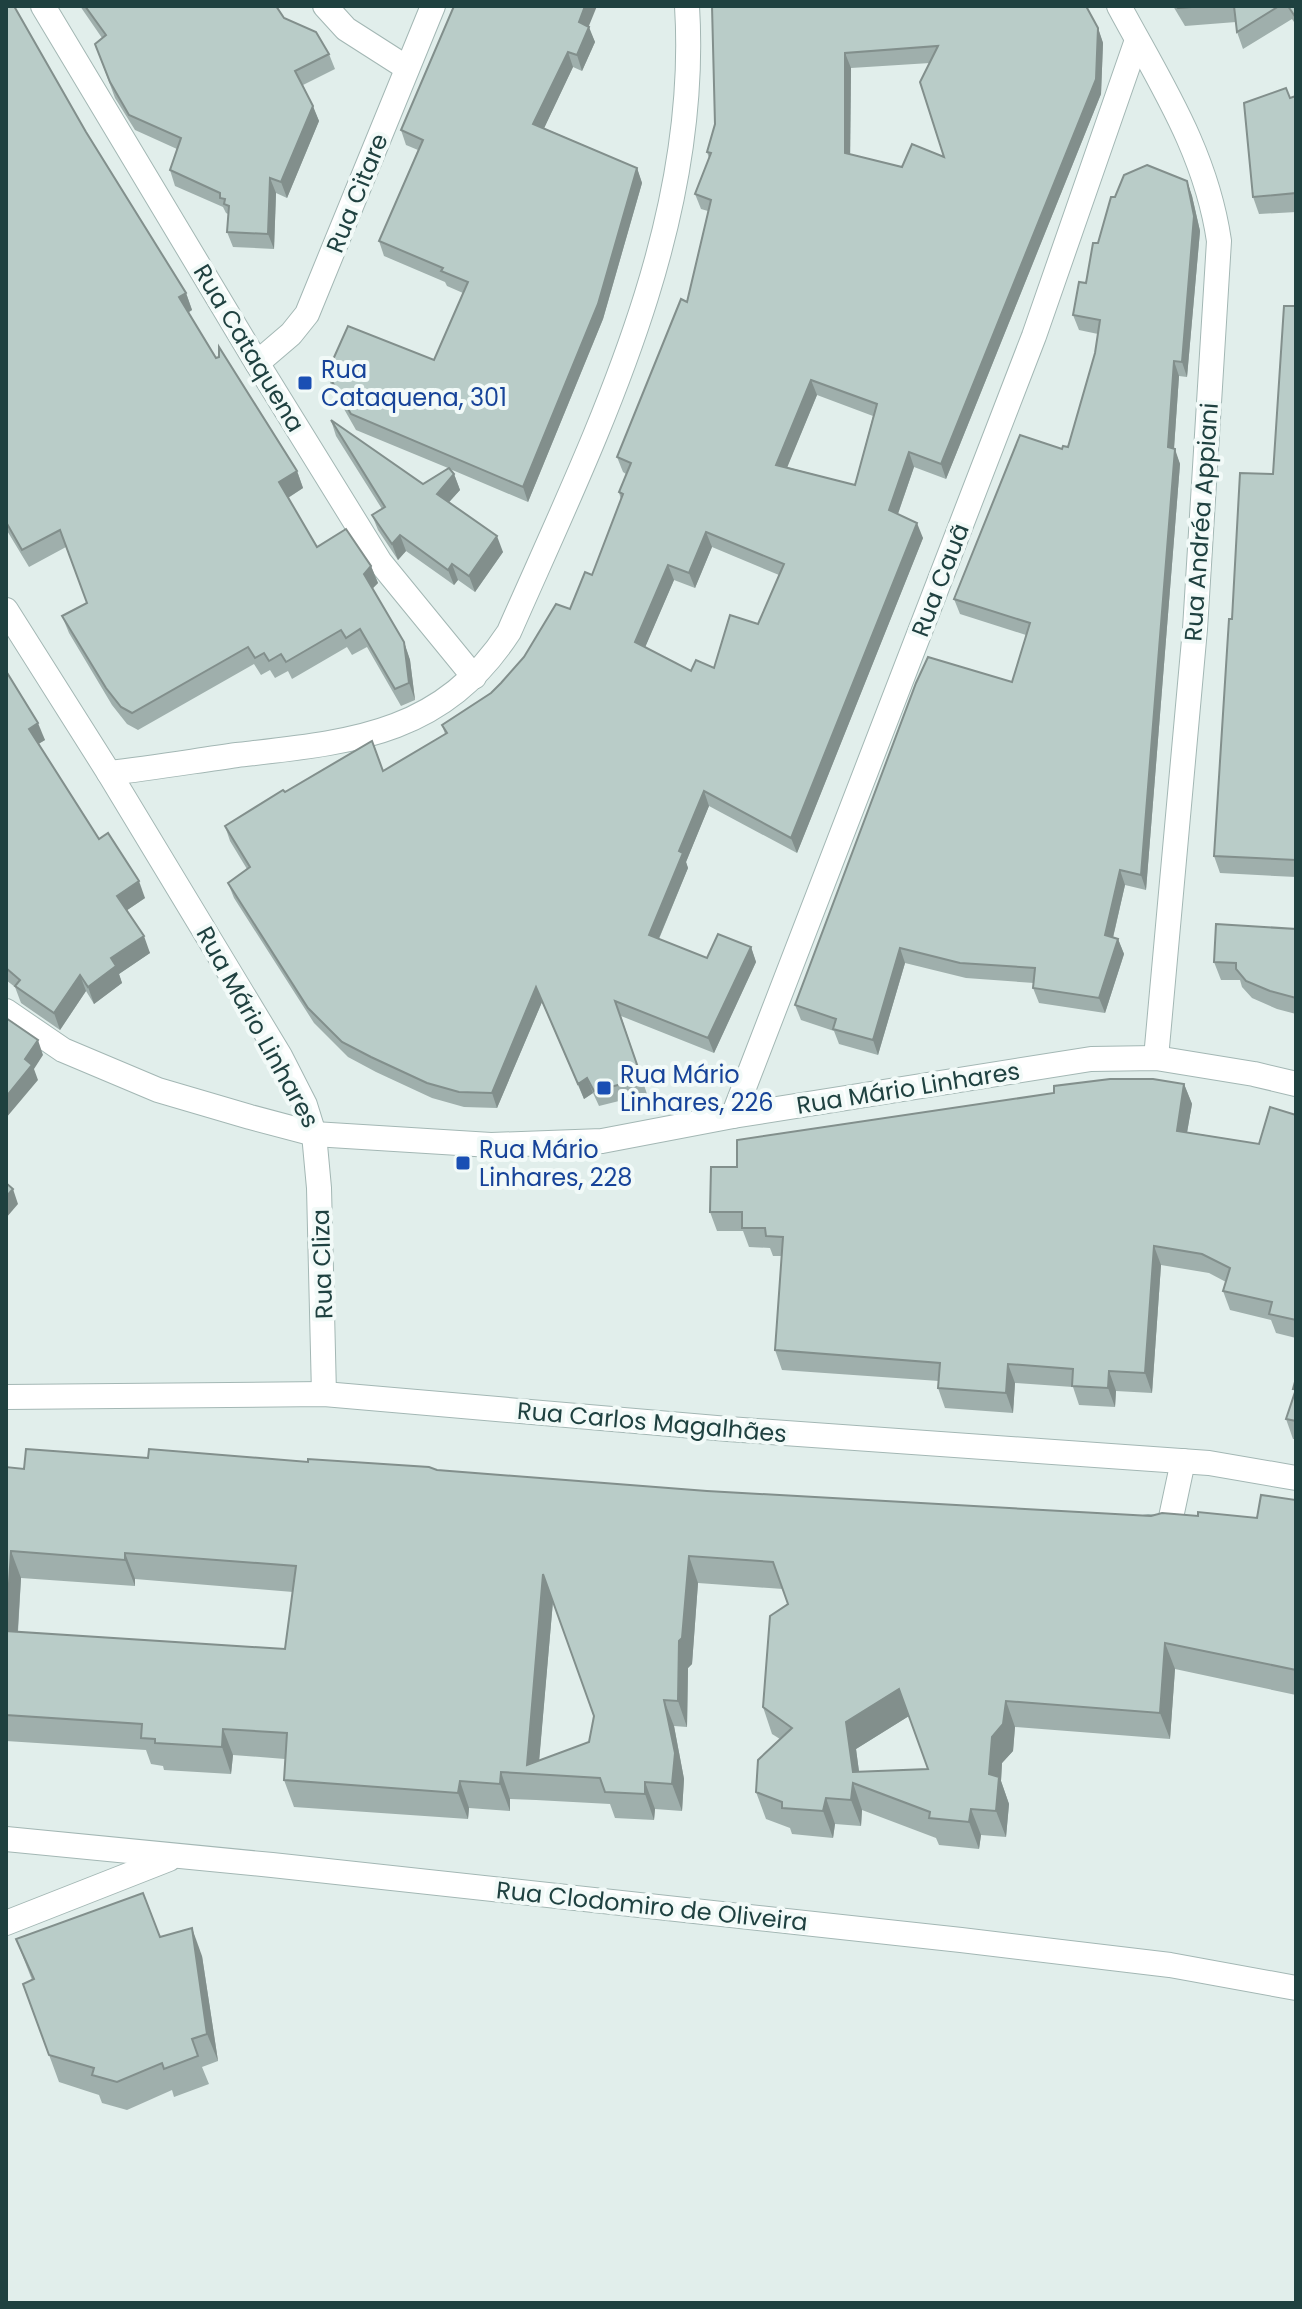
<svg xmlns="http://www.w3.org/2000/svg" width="1302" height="2309" viewBox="0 0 1302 2309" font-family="Poppins,sans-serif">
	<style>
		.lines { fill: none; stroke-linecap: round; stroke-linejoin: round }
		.minor-casing { stroke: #a3b7b4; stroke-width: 26 }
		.minor { stroke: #fff; stroke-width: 24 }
		.wall { fill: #9fafac; fill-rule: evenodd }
		.shaded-wall { fill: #828f8c }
		.building { fill: #b9ccc8; stroke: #828f8c; stroke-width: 2; fill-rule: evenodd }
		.transit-dot { fill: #1a4fb4; stroke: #f2faf8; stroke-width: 3 }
		.labels { text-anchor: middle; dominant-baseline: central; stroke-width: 8; stroke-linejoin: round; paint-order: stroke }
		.street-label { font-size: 24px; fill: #1f4140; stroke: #f2faf8 }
		.transit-label { font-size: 24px; fill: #164399; stroke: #f2faf8; text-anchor: start }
	</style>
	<rect width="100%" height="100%" fill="#e1eeeb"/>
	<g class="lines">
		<defs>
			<g id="minor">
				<path d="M43 6 257 363 380 562 474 677"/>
				<path d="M325 6 346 29 407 68"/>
				<path d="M1119 6C1161 84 1206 152 1219 241L1195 629 1156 1058"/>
				<path d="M257 363 291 334 307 314 433 6"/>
				<path d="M6 610 109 773 280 1056 305 1105 314 1134 319 1188 324 1394"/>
				<path d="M109 773C152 768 194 761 237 755 350 742 441 736 509 632 596 434 701 228 687 6"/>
				<path d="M6 1011 63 1050 158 1090 250 1117 314 1134 491 1145 602 1141 733 1116 1091 1059 1156 1058 1254 1074 1296 1084"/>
				<path d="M733 1116 1034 336 1137 40"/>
				<path d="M6 1397 324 1394 728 1429 1209 1463 1296 1478"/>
				<path d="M1148 1527 1162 1528 1170 1522 1183 1461"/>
				<path d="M6 1839 272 1865 961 1940 1170 1965 1296 1988"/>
				<path d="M6 1923 169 1859"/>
			</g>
		</defs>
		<use href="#minor" class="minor-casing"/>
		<use href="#minor" class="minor"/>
	</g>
	<g class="wall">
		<path d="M6 6 186 293 192 310 188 313 216 358 297 471 303 488 288 498 317 547 371 566 378 583 372 589 404 642 410 660 415 700 401 706 367 647 352 655 347 647 292 679 288 671 275 678 270 670 261 675 254 664 138 730 127 724 112 705 69 633 62 616 87 603 66 547 29 567 6 529Z"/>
		<path d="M80 6H276L284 18 329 54 335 69 303 85 319 121 287 198 276 193 274 249 233 247 227 232 228 214 226 213 223 207 175 186 170 170 177 149 135 130 115 98 95 44 102 38Z"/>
		<path d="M712 6 1098 28 1103 43 1101 94 946 479 914 467 898 514 923 538 797 853 709 806 686 862 688 868 659 939 707 958 751 947 756 962 714 1053 621 1016 647 1094 599 1106 593 1093 584 1099 542 1002 497 1108 464 1107 432 1098 376 1072 348 1057 314 1023 234 898 228 883 247 869 230 841 225 826 285 792 383 771 445 734 442 725 491 693 501 683 570 609 592 575 621 500 619 492 626 474 623 472 617 457 687 302 708 211 701 209 695 194 709 158 707 152 715 124ZM930 63 944 157 902 167 850 155 851 68ZM817 395 873 416 855 485 787 467ZM712 547 779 575 758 624 714 668 691 671 645 647 674 580 695 588Z"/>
		<path d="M1173 6H1296V25L1292 19 1243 49 1237 32 1236 22 1185 26Z"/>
		<path d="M588 27 595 42 582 71 573 67 544 128 637 168 642 183 603 319 528 502 450 469 454 474 460 490 449 502 503 552 475 592 458 580 454 585 406 551 398 560 378 530 372 515 382 509 336 436 331 420 423 484 448 468 356 430 332 388 327 373 434 360 463 293 447 286 445 282 384 256 379 241 418 150 406 145 401 130Z"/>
		<path d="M1296 96V212L1259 214 1253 197 1290 98Z"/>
		<path d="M1187 181 1192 196 1200 231 1187 377 1179 376 1174 449 1180 464 1146 890 1125 885 1113 938 1118 939 1124 954 1105 1013 1039 1003 1033 988 1034 983 966 978 905 963 878 1055 839 1044 834 1031 801 1020 795 1005 1012 682 1026 635 960 614 954 599 1062 449 1068 447 1095 353 1098 334 1079 330 1073 315 1086 283 1098 243 1115 197Z"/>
		<path d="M1296 306V877L1220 873 1214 856 1232 619 1273 474Z"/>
		<path d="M6 671 45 740 38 744 99 839 145 898 127 910 150 953 119 974 122 983 94 1004 86 991 60 1030 21 1003 15 987 6 980Z"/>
		<path d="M1296 929V1014L1277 1009 1252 998 1242 987 1240 980H1221L1214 962Z"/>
		<path d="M1184 1084 1192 1104 1187 1132 1259 1144 1296 1115V1338L1276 1333 1271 1320 1230 1310 1223 1291 1226 1282 1209 1273 1161 1265 1152 1393 1116 1391 1115 1407 1079 1405 1073 1387 1015 1383 1013 1413 945 1408 938 1388 939 1381 782 1370 775 1350 782 1256H773L770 1248 749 1247 743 1231H717L710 1212 737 1167Z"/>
		<path d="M1296 1378V1439H1293L1286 1419 1295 1392 1293 1389Z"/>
		<path d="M148 1458 308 1462 437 1470 707 1491 1151 1516 1257 1518 1296 1500V1695L1175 1669 1170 1739 1015 1727 1013 1751 1002 1763 1001 1781 1009 1804 1006 1837 981 1835 979 1849 939 1845 936 1838 862 1810 861 1826 835 1824 833 1838 792 1834 790 1828 766 1819 756 1792 780 1739 772 1734 763 1707 788 1604 783 1589 698 1583 692 1664 688 1668 687 1727 674 1726 684 1779 682 1811 655 1809 654 1820 615 1818 610 1804 536 1800 510 1799V1811L469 1808 468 1819 294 1807 284 1780 285 1759 233 1755 231 1774 164 1770 163 1766 151 1764 146 1750 6 1741V1467L24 1469ZM21 1578 135 1586V1579L293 1592 285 1649 18 1632ZM553 1601 594 1716 589 1742 539 1760ZM909 1716 928 1769 859 1772 856 1749Z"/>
		<path d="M160 1937 202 1956 218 2061 202 2067 209 2084 174 2097 172 2090 127 2110 102 2103 99 2095 59 2082 23 1984 32 1980 16 1939Z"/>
	</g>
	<g class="shaded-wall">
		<path d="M585 6H597L584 38 579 22Z"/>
		<path d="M589 27 595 42 582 71 577 55Z"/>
		<path d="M1098 28 1103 43 1101 94 946 479 941 464Z"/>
		<path d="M568 52 573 67 539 139 533 124Z"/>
		<path d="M845 53 851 68 850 168 845 153Z"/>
		<path d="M313 106 319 121 287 198 281 182Z"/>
		<path d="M637 168 642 183 603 319 528 502 523 487Z"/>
		<path d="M270 178 276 193 274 249 268 234Z"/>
		<path d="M1187 181 1192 196 1200 231 1187 377 1182 362Z"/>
		<path d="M186 293 192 310 185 314 179 297Z"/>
		<path d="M1174 361 1179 376 1173 462 1168 447Z"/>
		<path d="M811 380 817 395 782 480 776 465Z"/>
		<path d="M1175 449 1180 464 1146 890 1141 875Z"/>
		<path d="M909 452 914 467 894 525 889 510Z"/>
		<path d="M297 471 303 488 286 499 279 482Z"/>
		<path d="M454 474 460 490 442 510 437 494Z"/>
		<path d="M917 523 923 538 797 853 791 838Z"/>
		<path d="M706 532 712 547 695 588 689 573Z"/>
		<path d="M400 535 406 551 398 560 392 544Z"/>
		<path d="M497 536 503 552 475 592 469 576Z"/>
		<path d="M452 564 458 580 454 585 448 570Z"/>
		<path d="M668 565 674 580 641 657 635 642Z"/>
		<path d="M371 566 378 583 370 591 364 574Z"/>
		<path d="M404 642 410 660 415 700 409 683Z"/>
		<path d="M38 723 45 740 35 746 29 729Z"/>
		<path d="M704 791 709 806 686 862 688 868 654 950 649 935 679 851Z"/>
		<path d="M1120 870 1125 885 1110 950 1105 935Z"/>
		<path d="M139 881 145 898 123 913 117 896Z"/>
		<path d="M144 936 150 953 119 974 122 983 94 1004 88 987 111 958Z"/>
		<path d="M1118 939 1124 954 1105 1013 1099 998Z"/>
		<path d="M751 947 756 962 714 1053 708 1038Z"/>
		<path d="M900 948 905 963 878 1055 873 1040Z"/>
		<path d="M80 975 86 991 60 1030 54 1013Z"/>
		<path d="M536 987 542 1002 497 1108 492 1093Z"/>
		<path d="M38 1040 43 1055 34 1069 38 1080 6 1118V1097L25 1059Z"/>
		<path d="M587 1078 593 1093 584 1099 578 1084Z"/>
		<path d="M1184 1084 1192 1104 1184 1150 1177 1131Z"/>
		<path d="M13 1189 18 1204 6 1218V1197Z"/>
		<path d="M1154 1246 1161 1265 1152 1393 1145 1373Z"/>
		<path d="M1008 1364 1015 1383 1013 1413 1006 1393Z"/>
		<path d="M1109 1371 1116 1391 1115 1407 1108 1388Z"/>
		<path d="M11 1551 21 1578 16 1658 6 1631Z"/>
		<path d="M125 1553 135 1579V1586L125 1560Z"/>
		<path d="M689 1556 698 1583 692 1664 688 1668 687 1727 678 1701 679 1641Z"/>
		<path d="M543 1574 553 1601 538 1774 527 1765Z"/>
		<path d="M1165 1643 1175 1669 1170 1739 1160 1713Z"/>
		<path d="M899 1689 909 1716 856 1749 861 1786 853 1772 846 1722Z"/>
		<path d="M664 1700 674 1726 684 1779 682 1811 672 1784Z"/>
		<path d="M1006 1701 1015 1727 1013 1751 1002 1763 1001 1781 1009 1804 1006 1837 996 1811 989 1774 992 1737Z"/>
		<path d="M223 1729 233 1755 231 1774 222 1747Z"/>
		<path d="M501 1772 510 1799V1811L500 1784Z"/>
		<path d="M460 1781 469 1808 468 1819 458 1793Z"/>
		<path d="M645 1782 655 1809 654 1820 645 1794Z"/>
		<path d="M853 1783 862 1810 861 1826 851 1800Z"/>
		<path d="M826 1798 835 1824 833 1838 823 1811Z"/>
		<path d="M971 1809 981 1835 979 1849 969 1822Z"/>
		<path d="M192 1928 202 1956 218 2061 207 2034Z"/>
	</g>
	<g class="building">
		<path d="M6 6H14L86 132 186 293 179 297 216 358 219 357V347L297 471 279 482 317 547 346 529 371 566 364 574 404 642 409 683 395 689 360 629 346 638 341 630 286 662 281 654 269 661 264 653 255 658 248 647 132 713 121 707 106 688 62 616 87 603 60 530 22 550 6 522Z"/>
		<path d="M85 6H276L284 18 316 32 329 54 295 71 313 106 281 182 270 178 268 234 227 232 229 206 224 204 225 199 220 198V193L170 170 181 138 129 115 110 82 95 44 106 35Z"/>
		<path d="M454 6H585L579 22 589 27 577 55 568 52 533 124 637 168 598 304 523 487 351 414 327 373 348 326 434 360 468 282 441 271 443 268 379 241 423 140 401 130Z"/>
		<path d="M712 6H1086L1098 28 1096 79 941 464 909 452 889 510 917 523 791 838 704 791 679 851 683 853 649 935 707 958 718 934 751 947 708 1038 615 1001 642 1079 594 1091 587 1078 578 1084 536 987 492 1093 459 1092 427 1083 371 1057 342 1042 308 1008 228 883 250 867 225 826 283 790 285 792 372 741 383 771 447 733 442 725 491 693 501 683 524 657 556 604 570 609 585 572 592 575 623 494 619 492 631 463 617 457 681 299 687 302 711 200 695 194 711 153 707 152 715 124ZM938 46 920 82 944 157 912 144 902 167 845 153V53ZM811 380 877 404 855 485 776 465ZM706 532 784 564 758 624 730 615 714 668 696 660 691 671 635 642 668 565 689 573Z"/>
		<path d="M1177 6H1206L1178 8Z"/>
		<path d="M1234 6H1279L1237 32Z"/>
		<path d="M1288 6H1296V18Z"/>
		<path d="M1286 88 1290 98 1296 96V193L1253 197 1244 103Z"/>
		<path d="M1147 165 1187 181 1194 216 1182 362 1174 361 1168 447 1175 449 1141 875 1120 870 1105 935 1118 939 1099 998 1033 988 1035 968 960 963 900 948 873 1040 833 1029 836 1019 795 1005 916 683 928 657 1012 682 1030 623 954 599 1020 435 1062 449 1063 446 1068 447 1095 353 1100 320 1073 315 1079 282 1086 283 1093 243H1098L1111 197H1115L1124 175Z"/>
		<path d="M1284 306H1296V860L1214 856 1229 619H1232L1240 473 1273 474Z"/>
		<path d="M331 420 423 484 449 468 454 474 437 494 497 536 469 576 452 564 448 570 400 535 392 544 372 515 385 507Z"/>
		<path d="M6 671 38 723 29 729 99 839 108 833 139 881 117 896 144 936 111 958 116 966 88 987 80 975 54 1013 15 986 20 980 6 968Z"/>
		<path d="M1216 924 1296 929V998L1270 991 1246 981 1236 969V963L1214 962Z"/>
		<path d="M6 1018 38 1040 25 1059 32 1065 6 1097Z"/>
		<path d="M1110 1079H1153L1184 1084 1177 1131 1259 1144 1270 1107 1296 1115V1320L1269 1314 1272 1302 1223 1291 1230 1268 1202 1254 1154 1246 1145 1373 1109 1371 1108 1388 1072 1386 1073 1369 1008 1364 1006 1393 938 1388 940 1363 775 1350 783 1237 766 1236 765 1228H742V1212H710L711 1167H737V1140L1054 1093V1086Z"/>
		<path d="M6 1183 13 1189 6 1197Z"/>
		<path d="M1296 1378V1421L1286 1419 1296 1389H1293Z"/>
		<path d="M26 1449 148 1458 149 1449 308 1462V1459L429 1467 437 1470 707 1491 1151 1516 1162 1513 1198 1516V1512L1257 1518 1261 1495 1296 1500V1670L1165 1643 1160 1713 1006 1701 1003 1724 992 1737 989 1774 999 1777 996 1811 971 1809 969 1822 929 1818 930 1812 853 1783 851 1800 826 1798 823 1811 782 1808V1802L756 1792 758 1760 792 1728 763 1707 770 1616 788 1604 773 1562 689 1556 682 1638 679 1641 678 1701 664 1700 675 1753 672 1784 645 1782V1794L605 1792 600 1778 501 1772 500 1784 460 1781 458 1793 284 1780 287 1733 223 1729 222 1747 155 1743V1739L141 1738 142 1724 6 1715V1467L24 1469ZM11 1551 125 1560V1553L296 1566 285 1649 6 1631ZM543 1574 594 1716 589 1742 527 1765ZM899 1689 928 1769 853 1772 846 1722Z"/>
		<path d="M143 1893 160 1937 192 1928 207 2034 192 2039 198 2056 164 2069 162 2063 117 2082 92 2075 94 2068 49 2055 23 1984 34 1979 16 1939Z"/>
	</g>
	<g class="transit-dot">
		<rect x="297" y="375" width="16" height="16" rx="4"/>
		<rect x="596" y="1080" width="16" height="16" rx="4"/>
		<rect x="455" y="1155" width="16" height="16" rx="4"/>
	</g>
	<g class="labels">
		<g class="street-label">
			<text transform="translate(357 193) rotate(-68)">Rua Citare</text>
			<text transform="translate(249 348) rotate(59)">Rua Cataquena</text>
			<text transform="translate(1201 522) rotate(-86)">Rua Andréa Appiani</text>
			<text transform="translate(940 580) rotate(-69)">Rua Cauã</text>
			<text transform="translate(258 1027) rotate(61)">Rua Mário Linhares</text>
			<text transform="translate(908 1088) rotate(-9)">Rua Mário Linhares</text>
			<text transform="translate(322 1264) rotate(-92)">Rua Cliza</text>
			<text transform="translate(652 1422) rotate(5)">Rua Carlos Magalhães</text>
			<text transform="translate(652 1906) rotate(6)">Rua Clodomiro de Oliveira</text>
		</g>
		<g class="transit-label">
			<text x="321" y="369">Rua<tspan x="321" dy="28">Cataquena, 301</tspan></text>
			<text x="620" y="1074">Rua Mário<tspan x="620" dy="28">Linhares, 226</tspan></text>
			<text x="479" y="1149">Rua Mário<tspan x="479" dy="28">Linhares, 228</tspan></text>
		</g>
	</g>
	<rect width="1302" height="2309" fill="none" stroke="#1f4140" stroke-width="16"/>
</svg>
